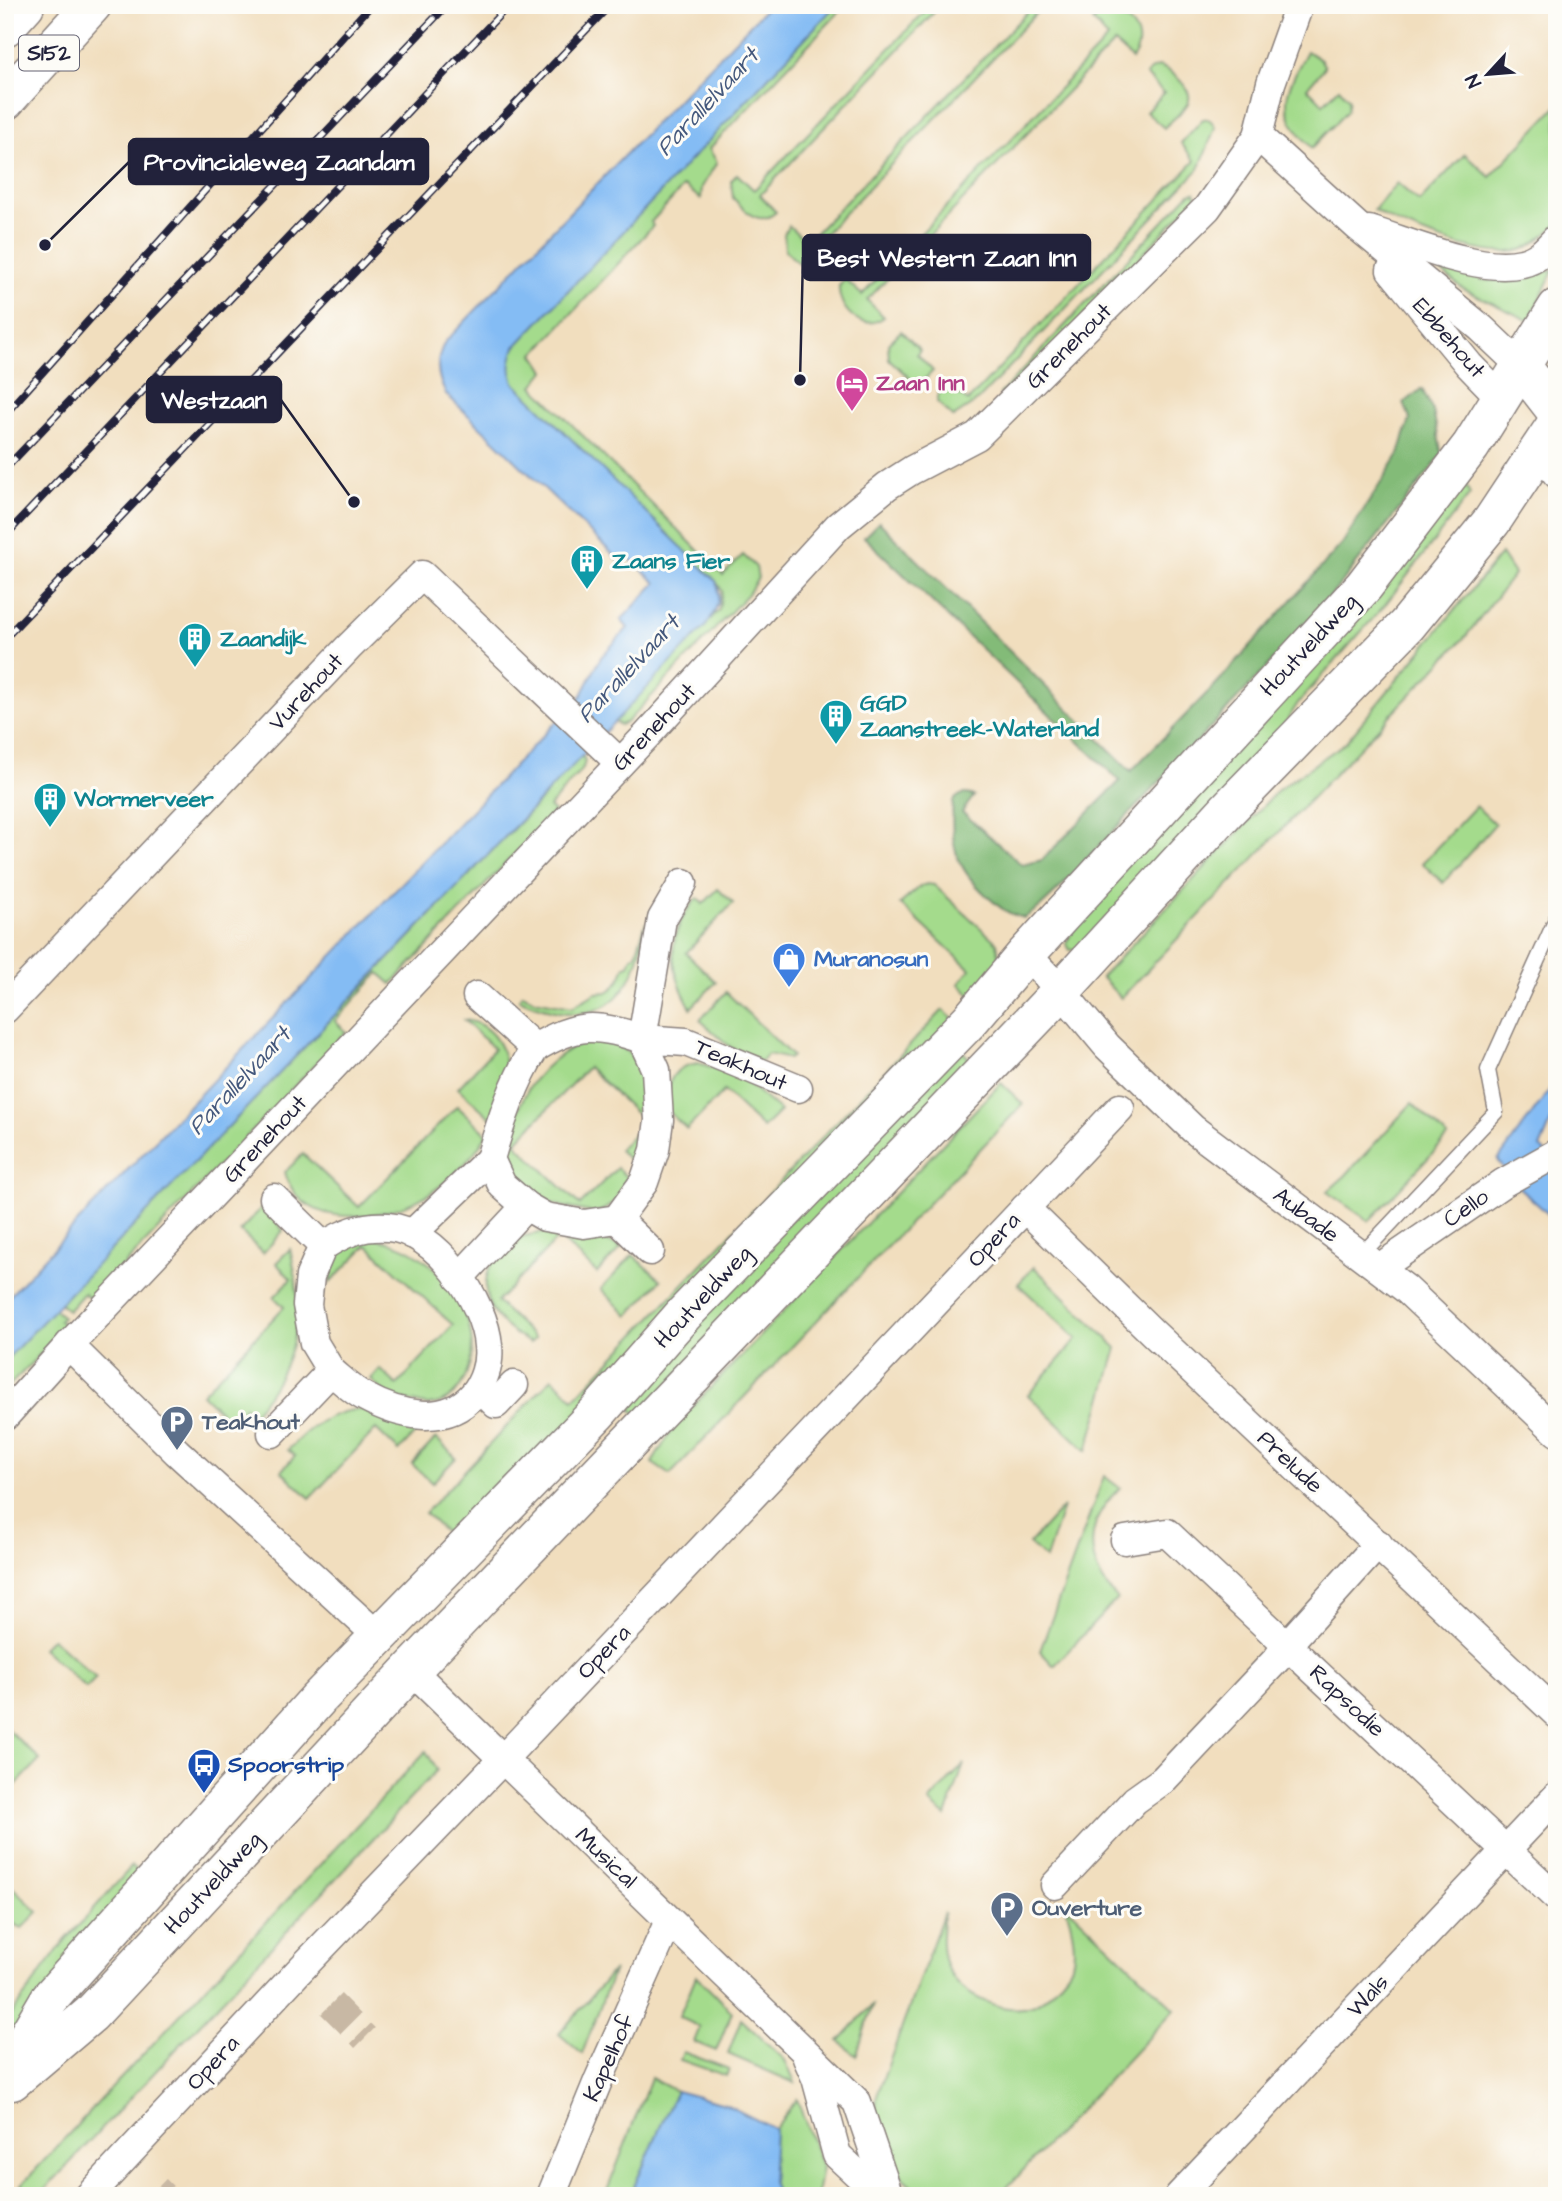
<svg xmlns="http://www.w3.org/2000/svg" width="1562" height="2201" viewBox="0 0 1562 2201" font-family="'Architects Daughter',sans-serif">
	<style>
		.green { fill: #a4db8c; stroke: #637e64; stroke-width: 2 }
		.forest { fill: #83bb78; stroke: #526e5a; stroke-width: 2 }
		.water { fill: #84bcf4; stroke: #536f98; stroke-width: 2 }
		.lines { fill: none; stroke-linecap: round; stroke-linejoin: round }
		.street-tunnel { stroke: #c8b8a4; stroke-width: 28; stroke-dasharray: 28 14; stroke-linecap: butt }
		.lane-casing { stroke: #8a807c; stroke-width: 17 }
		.street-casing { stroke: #8a807c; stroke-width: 31 }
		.secondary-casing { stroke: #8a807c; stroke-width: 41 }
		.primary-casing { stroke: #8a807c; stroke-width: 41 }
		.lane { stroke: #fff; stroke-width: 14 }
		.street { stroke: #fff; stroke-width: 28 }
		.secondary { stroke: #fff; stroke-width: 38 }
		.primary { stroke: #fff; stroke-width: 38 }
		.rail-casing { stroke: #22223b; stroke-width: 8 }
		.rail { stroke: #fdfcf7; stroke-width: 5; stroke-dasharray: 16; stroke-linecap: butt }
		.labels { text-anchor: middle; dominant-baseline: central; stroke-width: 6; stroke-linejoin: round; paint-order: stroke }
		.shield { fill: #fdfcf7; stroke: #646373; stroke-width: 2 }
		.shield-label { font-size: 21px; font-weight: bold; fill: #22223b }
		.street-label { font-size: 23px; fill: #22223b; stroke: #fdfcf7 }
		.hotel-label { font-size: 23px; font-weight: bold; fill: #b23c85; stroke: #fdfcf7; text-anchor: start }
		.culture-label { font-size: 23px; font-weight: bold; fill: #0d838f; stroke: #fdfcf7; text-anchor: start }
		.shop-label { font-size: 23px; font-weight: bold; fill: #366cbe; stroke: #fdfcf7; text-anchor: start }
		.service-label { font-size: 23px; font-weight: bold; fill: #4e5e75; stroke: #fdfcf7; text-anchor: start }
		.transit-label { font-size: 23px; font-weight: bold; fill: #164399; stroke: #fdfcf7; text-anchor: start }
		.water-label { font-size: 24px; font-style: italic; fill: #44587c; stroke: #fdfcf7 }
		.leader { fill: none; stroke: #22223b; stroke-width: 2.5 }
		.callout-dot { fill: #22223b; stroke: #fdfcf7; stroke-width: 2.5 }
		.callout { fill: #22223b; stroke: #22223b; stroke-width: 2.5 }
		.callout-label { font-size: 24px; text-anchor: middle; font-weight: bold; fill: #fff }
	</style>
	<rect width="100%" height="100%" fill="#fdfcf7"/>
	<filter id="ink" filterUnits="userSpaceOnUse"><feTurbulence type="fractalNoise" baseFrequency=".0143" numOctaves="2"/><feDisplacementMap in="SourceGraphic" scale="14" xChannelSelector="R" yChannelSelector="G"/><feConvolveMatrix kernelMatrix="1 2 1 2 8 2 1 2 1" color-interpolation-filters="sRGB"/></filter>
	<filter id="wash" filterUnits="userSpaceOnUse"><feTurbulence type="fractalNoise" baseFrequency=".00686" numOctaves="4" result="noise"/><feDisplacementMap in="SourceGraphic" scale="28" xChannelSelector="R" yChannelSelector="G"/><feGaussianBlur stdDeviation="1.57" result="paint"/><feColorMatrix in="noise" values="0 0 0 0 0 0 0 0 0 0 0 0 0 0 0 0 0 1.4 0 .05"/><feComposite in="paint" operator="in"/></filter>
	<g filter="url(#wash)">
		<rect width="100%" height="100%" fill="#f1debe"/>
		<g class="green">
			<path d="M836 5H846L709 149 717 162 702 187 701 199 684 186 651 222 653 226 534 354 545 371 533 386 723 575 743 555 756 567 758 578 748 594 627 722 620 725 614 721 719 610 722 591 716 581 515 384C506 371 510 361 515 347Z"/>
			<path d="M931 5H941L760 195 776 212C758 228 745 210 733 198L731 181 737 174 754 190Z"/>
			<path d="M1034 5H1044L812 247 828 264C810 279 798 263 785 250L784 234 789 226 807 242Z"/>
			<path d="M1104 13C1129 13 1149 37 1132 59L1114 43 867 300 884 317C863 334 837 309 839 286L845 279 862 295 1108 38 1093 21Z"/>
			<path d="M1307 51 1321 60 1325 67 1307 88 1323 104 1339 88 1349 99 1347 111 1312 148C1275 110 1284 94 1307 51Z"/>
			<path d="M1159 66C1170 70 1195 89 1188 103 1183 112 1171 121 1164 128L1146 112 1164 93 1146 75 1150 70Z"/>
			<path d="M1557 106V225C1547 232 1537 243 1526 248 1493 264 1403 229 1374 210L1397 183 1419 202 1465 154 1490 177Z"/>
			<path d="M1203 119C1210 118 1212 121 1215 128L1199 169 976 402 953 417 937 402 939 392 949 386 968 401 1195 161 1181 143Z"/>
			<path d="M1195 192 1197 197 1005 399 1000 394 1190 193Z"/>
			<path d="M1425 258 1483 280 1517 281 1554 269 1529 321 1463 289Z"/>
			<path d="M901 331 920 350 917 354 933 371 918 386 889 359 888 344Z"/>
			<path d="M1463 479 1470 494 1384 606 1298 703 1268 751 1077 950H1070L1066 943 1082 913Z"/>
			<path d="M1501 554 1514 574 1466 636 1121 998 1101 977 1279 789 1345 743Z"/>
			<path d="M582 754 585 761 583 768 549 807 554 812 392 984 379 973 335 1021 346 1032 91 1300 84 1293 68 1311 60 1303 537 804Z"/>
			<path d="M1476 806 1495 824 1443 883 1422 863Z"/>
			<path d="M927 884 934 885 997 943 1000 963 973 998 959 984 970 969 900 904 921 886Z"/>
			<path d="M718 889 733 903 686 953 716 982 691 1008C668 968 665 934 697 898L703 904Z"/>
			<path d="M646 922C636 1003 597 1034 519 999L523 994 534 1000 572 1007 596 993 607 992 613 988 619 981 625 966 629 965 632 957 636 954Z"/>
			<path d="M726 992 792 1056 789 1059 768 1054 761 1062 730 1047 700 1020Z"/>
			<path d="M943 1010 954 1020 457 1544 425 1513 552 1378 574 1399Z"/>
			<path d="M464 1020C492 1023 508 1050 505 1077 503 1091 497 1106 493 1120L458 1088 494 1049Z"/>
			<path d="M596 1041C603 1042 611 1043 617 1045 635 1053 649 1081 650 1100 652 1117 642 1151 639 1170L619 1150 645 1122 588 1067 515 1143 580 1205 617 1168 631 1181C622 1192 611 1211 595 1212 589 1213 581 1210 574 1209 545 1204 513 1189 507 1156 506 1145 511 1135 514 1125 517 1116 519 1107 523 1099 534 1073 567 1043 596 1041Z"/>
			<path d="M956 1045 974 1063 638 1416 631 1409 668 1349Z"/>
			<path d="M699 1063 741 1077 780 1111 763 1128 724 1091 687 1129 663 1107C669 1083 670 1066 699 1063Z"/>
			<path d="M1001 1083 1023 1104 670 1475 652 1463 675 1425Z"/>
			<path d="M1412 1103 1448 1137 1369 1221 1327 1192 1345 1176Z"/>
			<path d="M457 1106 487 1134C472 1159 453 1179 427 1195 385 1220 301 1234 285 1172L303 1154 359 1207Z"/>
			<path d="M265 1204 283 1231 263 1253 240 1231Z"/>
			<path d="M551 1231 587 1234 622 1247 597 1273 559 1237 497 1302 535 1338 530 1343C515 1335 498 1322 490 1306 479 1282 491 1253 514 1240 525 1234 538 1233 551 1231Z"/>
			<path d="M368 1237C388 1241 406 1246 423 1259 446 1275 467 1306 471 1335 475 1363 462 1403 428 1405 423 1405 417 1403 412 1402 396 1399 381 1393 371 1379L380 1369 397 1385 453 1325 367 1245 330 1283C330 1254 346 1249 368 1237Z"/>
			<path d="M290 1249C306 1313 297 1363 253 1414L245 1407 231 1422 202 1394 284 1307 274 1297 291 1279 276 1263Z"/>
			<path d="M633 1255 661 1280 628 1316 601 1289Z"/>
			<path d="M1034 1267 1117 1348 1087 1451 1028 1395 1077 1339 1018 1284Z"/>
			<path d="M54 1309 63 1317 59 1321 67 1327 5 1390V1361Z"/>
			<path d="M364 1409 421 1427 399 1451 376 1429 310 1498 281 1471 295 1456 288 1450C309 1427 331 1410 364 1409Z"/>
			<path d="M436 1438 456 1458 432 1483 412 1464Z"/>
			<path d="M1104 1476 1120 1488C1083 1522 1084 1563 1117 1599L1054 1666 1040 1651Z"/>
			<path d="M1063 1507 1046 1559 1029 1544Z"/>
			<path d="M52 1638 96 1678 86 1688 42 1648Z"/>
			<path d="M5 1727 40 1760 5 1796Z"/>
			<path d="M426 1751 437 1770 39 2196H11Z"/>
			<path d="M964 1764 946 1816 929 1802Z"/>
			<path d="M132 1866 147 1878 5 2041V2023L63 1943Z"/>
			<path d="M5 1880 38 1912 22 1928 5 1920Z"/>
			<path d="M1069 1908 1175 2009 999 2196H924L904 2179 890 2159 875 2118 877 2096 944 1912C942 1931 939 1952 948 1970 961 1996 1004 2015 1032 2006 1042 2002 1054 1991 1060 1982 1064 1977 1071 1970 1072 1964 1077 1947 1072 1927 1067 1911Z"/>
			<path d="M614 1970 582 2054 559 2034Z"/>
			<path d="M696 1976 732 2012 716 2051 694 2042 700 2027 679 2017Z"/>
			<path d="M873 2004 856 2056 839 2041Z"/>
			<path d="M741 2019 785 2060 795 2083 728 2054Z"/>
			<path d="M683 2052 729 2069 726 2076 680 2060Z"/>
			<path d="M651 2078 676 2091 630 2196H605Z"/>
			<path d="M797 2099 822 2167 817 2196H777L772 2182 775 2129Z"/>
		</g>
		<path class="forest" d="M1422 389 1433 411 1442 455 1315 616 1056 892 1040 907 1024 918C1007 914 999 907 987 896 954 866 950 844 953 801 960 794 964 792 974 796L962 812 1022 865 1042 860 1120 781 864 537 879 522 1131 771 1217 683 1342 544 1399 454 1410 419 1404 403Z"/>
		<g class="water">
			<path d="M769 5H836L515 347C510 361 508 370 515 384L716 581C723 599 716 610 706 626L5 1361V1301L92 1207 582 695 601 657 628 628 621 620 656 583 627 556 621 562 446 394C436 375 435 360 445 342Z"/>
			<path d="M1557 1071V1108L1540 1148 1557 1162V1222L1513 1182 1498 1160 1551 1088Z"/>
			<path d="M676 2091 725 2104 775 2129 772 2182 777 2196H630Z"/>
		</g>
	</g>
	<g filter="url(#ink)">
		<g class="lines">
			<g class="street-tunnel">
				<path d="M331 2004 365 2038"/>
				<path d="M156 2189 163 2196"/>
			</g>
			<defs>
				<path id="lane" d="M1361 1255 1496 1112 1488 1070 1557 917"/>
				<g id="street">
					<path d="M1258 136 1357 226 1481 328 1522 367"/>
					<path d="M1369 230C1412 243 1479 273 1522 263 1537 260 1547 249 1557 238"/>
					<path d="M1391 270 1469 365 1502 399"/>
					<path d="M1539 451 1557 474"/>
					<path d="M1026 954 1061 991 1107 1046 1193 1129 1406 1289 1557 1432"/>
					<path d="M477 996 535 1048C514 1081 501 1121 490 1159L502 1185 526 1206 545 1217 584 1224 617 1219 644 1182 655 1150 659 1120 656 1070 642 1039 686 1042 798 1088"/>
					<path d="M5 1009 348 648 422 575 620 763"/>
					<path d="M535 1048C576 1023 597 1023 642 1039L662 919 683 883"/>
					<path d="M274 1198 323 1246 310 1276 307 1305 314 1343 331 1371"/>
					<path d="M1025 1208 1152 1332 1557 1714"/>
					<path d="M617 1219 650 1251"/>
					<path d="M412 1234 490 1159"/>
					<path d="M1379 1268 1503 1183 1557 1153"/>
					<path d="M459 1278 526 1206"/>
					<path d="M69 1345 177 1452 379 1637"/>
					<path d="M480 1388 496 1404 514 1385"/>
					<path d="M5 1416 69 1345 648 734 838 526 887 486 912 470 977 436 1207 208 1258 136 1271 83 1299 5"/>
					<path d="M272 1433 331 1371C342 1380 353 1391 365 1397 398 1415 445 1427 473 1395 484 1383 490 1363 488 1346 485 1301 436 1230 388 1227 362 1225 344 1233 323 1246"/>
					<path d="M1125 1540 1167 1533 1557 1898"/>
					<path d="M411 1670 857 2102 889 2196"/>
					<path d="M1055 1885 1135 1800 1163 1780 1277 1659 1287 1645 1378 1544"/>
					<path d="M807 2058 816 2078 837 2155 881 2196"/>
					<path d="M89 2196 298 1972 503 1759 1120 1108"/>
					<path d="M551 2196 598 2081 669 1921"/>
					<path d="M1179 2196 1557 1796"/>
				</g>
				<g id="secondary">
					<path d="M1522 367 1557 412"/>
					<path d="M5 2075 50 1998 318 1699 597 1413 684 1314 970 1020 1026 954 1364 586 1471 446 1557 308"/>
					<path d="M12 2081 91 2014 411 1670 1061 991 1227 810 1407 625 1492 521 1557 423"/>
				</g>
				<g id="primary">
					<path d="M5 27 25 5"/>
					<path d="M5 101 92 5"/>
				</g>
			</defs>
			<use href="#lane" class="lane-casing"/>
			<use href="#street" class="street-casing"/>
			<use href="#secondary" class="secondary-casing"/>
			<use href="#primary" class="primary-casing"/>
			<use href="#lane" class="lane"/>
			<use href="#street" class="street"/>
			<use href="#secondary" class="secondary"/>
			<use href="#primary" class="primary"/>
			<defs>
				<g id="rail">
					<path d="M5 414 371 5"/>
					<path d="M5 469 447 5"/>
					<path d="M5 536 509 5"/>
					<path d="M5 638 610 5"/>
				</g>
			</defs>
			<use href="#rail" class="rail-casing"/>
			<use href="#rail" class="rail"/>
		</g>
	</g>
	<defs>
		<symbol id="hotel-pin" viewBox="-11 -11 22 30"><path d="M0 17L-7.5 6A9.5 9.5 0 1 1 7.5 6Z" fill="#d1479c" stroke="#fdfcf7"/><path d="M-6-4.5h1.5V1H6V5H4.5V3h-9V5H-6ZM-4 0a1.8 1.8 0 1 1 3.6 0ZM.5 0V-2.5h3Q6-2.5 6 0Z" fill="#fff"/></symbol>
		<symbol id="building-pin" viewBox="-11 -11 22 30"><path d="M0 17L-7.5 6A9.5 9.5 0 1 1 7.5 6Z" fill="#0f9aa8" stroke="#fdfcf7"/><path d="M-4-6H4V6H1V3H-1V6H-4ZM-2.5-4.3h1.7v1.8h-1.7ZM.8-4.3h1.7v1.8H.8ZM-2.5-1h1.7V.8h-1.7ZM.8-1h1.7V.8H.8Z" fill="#fff"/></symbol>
		<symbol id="shop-pin" viewBox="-11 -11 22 30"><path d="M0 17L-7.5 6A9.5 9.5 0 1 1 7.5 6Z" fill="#3f7fe0" stroke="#fdfcf7"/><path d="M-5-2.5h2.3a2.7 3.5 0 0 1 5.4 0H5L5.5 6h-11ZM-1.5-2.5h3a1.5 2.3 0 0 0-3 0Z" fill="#fff"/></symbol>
		<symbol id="parking-pin" viewBox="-11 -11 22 30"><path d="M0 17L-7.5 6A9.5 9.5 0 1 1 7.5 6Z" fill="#5c6f8a" stroke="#fdfcf7"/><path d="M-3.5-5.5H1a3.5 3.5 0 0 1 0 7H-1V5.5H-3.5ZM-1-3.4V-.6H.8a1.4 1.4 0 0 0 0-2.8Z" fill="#fff"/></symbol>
		<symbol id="bus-pin" viewBox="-11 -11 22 30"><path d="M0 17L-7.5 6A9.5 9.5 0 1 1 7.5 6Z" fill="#1a4fb4" stroke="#fdfcf7"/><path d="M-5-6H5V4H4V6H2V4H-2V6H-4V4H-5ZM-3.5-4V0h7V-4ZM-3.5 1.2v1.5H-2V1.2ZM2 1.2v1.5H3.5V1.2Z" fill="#fff"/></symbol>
	</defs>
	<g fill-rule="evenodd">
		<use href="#hotel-pin" x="833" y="364" width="38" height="52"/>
		<use href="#building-pin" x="568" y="542" width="38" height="52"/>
		<use href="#building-pin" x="176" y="620" width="38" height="52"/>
		<use href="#building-pin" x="817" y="697" width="38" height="52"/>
		<use href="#building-pin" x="31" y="780" width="38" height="52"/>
		<use href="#shop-pin" x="770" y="940" width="38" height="52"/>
		<use href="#parking-pin" x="158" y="1403" width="38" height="52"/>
		<use href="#bus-pin" x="185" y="1746" width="38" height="52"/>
		<use href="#parking-pin" x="988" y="1889" width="38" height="52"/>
	</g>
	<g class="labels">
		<rect class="shield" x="19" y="35.5" width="60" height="35" rx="5"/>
		<g class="shield-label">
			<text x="49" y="53">S152</text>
		</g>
		<g class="street-label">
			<text transform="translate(1449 338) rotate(49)">Ebbehout</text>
			<text transform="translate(1069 346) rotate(-45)">Grenehout</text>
			<text transform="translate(1309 645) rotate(-47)">Houtveldweg</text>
			<text transform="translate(306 692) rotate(-47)">Vurehout</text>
			<text transform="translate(654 727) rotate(-47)">Grenehout</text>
			<text transform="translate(741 1065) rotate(23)">Teakhout</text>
			<text transform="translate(265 1139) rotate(-47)">Grenehout</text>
			<text transform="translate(1466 1208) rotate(-35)">Cello</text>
			<text transform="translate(1306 1215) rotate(37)">Aubade</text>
			<text transform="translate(994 1240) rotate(-47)">Opera</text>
			<text transform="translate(703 1297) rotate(-47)">Houtveldweg</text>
			<text transform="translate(1290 1462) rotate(43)">Prelude</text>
			<text transform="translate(604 1652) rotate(-46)">Opera</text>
			<text transform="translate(1347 1701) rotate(43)">Rapsodie</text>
			<text transform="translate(606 1858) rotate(44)">Musical</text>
			<text transform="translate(213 1883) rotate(-47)">Houtveldweg</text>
			<text transform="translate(1368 1996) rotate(-47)">Wals</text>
			<text transform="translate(609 2058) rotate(-66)">Kapelhof</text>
			<text transform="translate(213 2063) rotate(-47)">Opera</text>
		</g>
		<g class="hotel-label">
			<text x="876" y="383">Zaan Inn</text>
		</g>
		<g class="culture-label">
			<text x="612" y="561">Zaans Fier</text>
			<text x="220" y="639">Zaandijk</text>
			<text x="860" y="703">GGD<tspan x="860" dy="26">Zaanstreek-Waterland</tspan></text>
			<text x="74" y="799">Wormerveer</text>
		</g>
		<g class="shop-label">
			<text x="814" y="959">Muranosun</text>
		</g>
		<g class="service-label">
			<text x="202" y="1422">Teakhout</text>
			<text x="1032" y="1908">Ouverture</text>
		</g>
		<g class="transit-label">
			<text x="228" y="1765">Spoorstrip</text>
		</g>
		<g class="water-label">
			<text transform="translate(708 102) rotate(-47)">Parallelvaart</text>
			<text transform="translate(629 669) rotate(-47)">Parallelvaart</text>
			<text transform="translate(240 1081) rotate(-47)">Parallelvaart</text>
		</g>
	</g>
	<path class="leader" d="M45 245L129 162M800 380L803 257M354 502L281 400"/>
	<g class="callout-dot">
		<circle cx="45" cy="245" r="7"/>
		<circle cx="800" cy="380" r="7"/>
		<circle cx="354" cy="502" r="7"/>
	</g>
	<g class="callout">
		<rect x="129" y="139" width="299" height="45" rx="7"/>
		<rect x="803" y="235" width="287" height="45" rx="7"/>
		<rect x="147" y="377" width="134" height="45" rx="7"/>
	</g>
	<g class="callout-label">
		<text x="279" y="170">Provincialeweg Zaandam</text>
		<text x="947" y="266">Best Western Zaan Inn</text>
		<text x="214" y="408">Westzaan</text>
	</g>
	<rect width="1562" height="2201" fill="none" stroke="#fdfcf7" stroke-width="28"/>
	<g transform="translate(1488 74) rotate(244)" stroke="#fdfcf7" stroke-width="5" paint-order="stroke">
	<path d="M0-5L12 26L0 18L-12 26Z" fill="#22223b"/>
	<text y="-10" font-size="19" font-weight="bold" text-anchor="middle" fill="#22223b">N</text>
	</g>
</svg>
